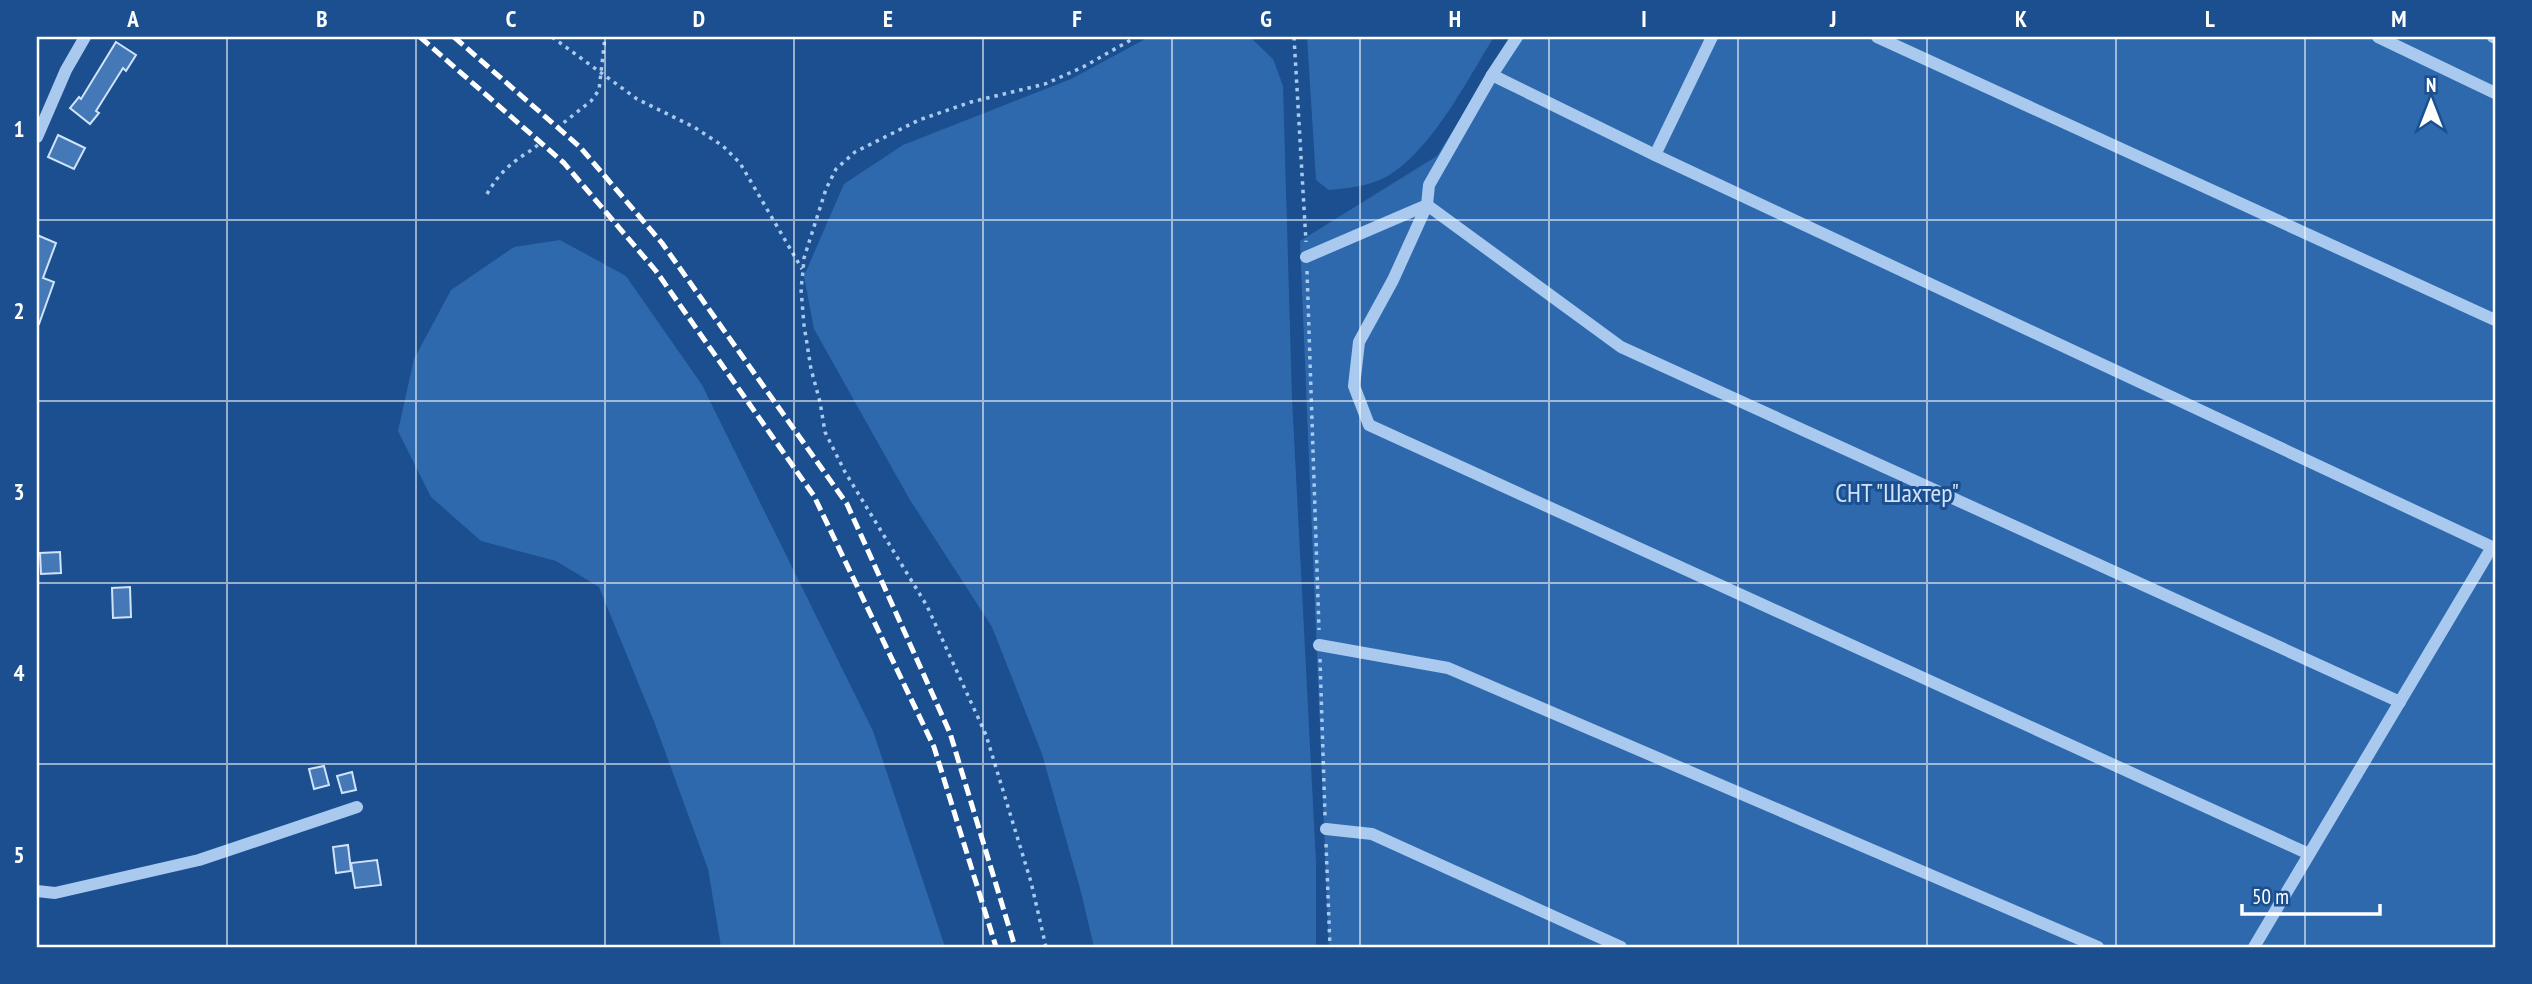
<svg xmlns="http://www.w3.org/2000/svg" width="2532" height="984" viewBox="0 0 2532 984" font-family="'PT Sans Narrow',sans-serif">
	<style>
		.green { fill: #2e69ad }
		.building { fill: #4478b7; stroke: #cfe3fa; stroke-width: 2 }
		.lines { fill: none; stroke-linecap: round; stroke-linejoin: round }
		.path { stroke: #a9c9ee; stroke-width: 3.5; stroke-dasharray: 3.5 5; stroke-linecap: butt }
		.minor { stroke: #a9c9ee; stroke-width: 12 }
		.rail { stroke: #fff; stroke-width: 5; stroke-dasharray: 12 5; stroke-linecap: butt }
		.grid { fill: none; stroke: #fff; stroke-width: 2; stroke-opacity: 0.55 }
		.labels { text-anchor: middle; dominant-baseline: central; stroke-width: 6; stroke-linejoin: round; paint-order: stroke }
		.park-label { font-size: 26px; fill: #cfe3fa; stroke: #1b4f8f }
		.neatline { fill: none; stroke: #fff; stroke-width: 2.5 }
		.grid-label { font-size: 23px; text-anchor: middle; font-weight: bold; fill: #fff }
	</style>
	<rect width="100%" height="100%" fill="#1b4f8f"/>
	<g class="green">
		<path d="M1149 37H1250L1273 59 1283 86 1292 398 1316 862V947H1094L1081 892 1042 754 992 627 910 500 814 329 804 276 844 184 903 145 1071 79Z"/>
		<path d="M1307 37H1494C1467 80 1434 146 1391 174 1373 186 1350 188 1329 190L1316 180Z"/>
		<path d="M1511 37H2495V947H1329L1300 241 1437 156Z"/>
		<path d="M560 240 626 276 702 385 873 731 945 947H721L708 869 655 724 599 587 556 561 481 541 431 497 398 431 414 359 451 290 514 247Z"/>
	</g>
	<g class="building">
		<path d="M116 42 136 55 126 71 123 68 96 111 99 113 90 124 70 108 79 97 81 99Z"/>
		<path d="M58 135 85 148 74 169 48 157Z"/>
		<path d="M37 235 56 243 43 278 54 282 39 324H37Z"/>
		<path d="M60 552 61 573 41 574 40 553Z"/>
		<path d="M130 587 131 617 113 618 112 588Z"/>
		<path d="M324 766 329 785 314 789 309 769Z"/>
		<path d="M352 772 356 790 342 793 337 776Z"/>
		<path d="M348 845 351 871 336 873 333 847Z"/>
		<path d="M377 860 381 885 355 888 351 863Z"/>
	</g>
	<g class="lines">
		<g class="path">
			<path d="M552 37 637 99 694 127 723 146 740 163 802 269"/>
			<path d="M1294 37 1306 242"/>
			<path d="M557 128 591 101 599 90 605 37"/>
			<path d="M487 194C494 182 502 171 513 163 522 155 532 151 541 142"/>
			<path d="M1307 271 1319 630"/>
			<path d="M1320 659 1325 816"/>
			<path d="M1326 844 1330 947"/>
			<path d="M1046 947 1031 882 986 735 927 606 845 472 825 432 820 402 811 369 804 325 801 289 803 271 804 258 826 189 836 169 855 152 919 120 971 102 1045 84 1083 67 1136 37"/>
		</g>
		<g class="minor">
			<path d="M1877 37 2495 320"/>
			<path d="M2378 37 2495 93"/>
			<path d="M2493 37 2495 38"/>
			<path d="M1492 75 1655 155 2492 547 2254 947"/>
			<path d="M37 137 66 70 85 37"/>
			<path d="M1655 155 1712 37"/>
			<path d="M1306 257 1427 205 1429 185 1492 75 1517 37"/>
			<path d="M1319 645 1448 668 2098 947"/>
			<path d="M1326 829 1372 834 1621 947"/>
			<path d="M2309 854 1369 425 1354 386 1359 342 1393 280 1427 205 1621 347 2400 702"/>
			<path d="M37 891 55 893 199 860 357 807"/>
		</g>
		<g class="rail">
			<path d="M420 37 564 163 656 271 814 496 934 747 996 947"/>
			<path d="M454 37 580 147 662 243 847 504 950 733 1015 947"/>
		</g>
	</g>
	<path class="grid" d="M227 37V947M416 37V947M605 37V947M794 37V947M983 37V947M1172 37V947M1360 37V947M1549 37V947M1738 37V947M1927 37V947M2116 37V947M2305 37V947M37 220H2495M37 401H2495M37 583H2495M37 764H2495"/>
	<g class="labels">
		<g class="park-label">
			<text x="1897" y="492">СНТ "Шахтер"</text>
		</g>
	</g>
	<rect width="2532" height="984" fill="none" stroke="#1b4f8f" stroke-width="77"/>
	<g transform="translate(2431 102)" stroke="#1b4f8f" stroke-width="5" paint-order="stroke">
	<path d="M0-5L12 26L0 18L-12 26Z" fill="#ffffff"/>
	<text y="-10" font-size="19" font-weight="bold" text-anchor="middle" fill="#ffffff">N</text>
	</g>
	<path d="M2242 904v10h138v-10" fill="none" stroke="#ffffff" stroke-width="3.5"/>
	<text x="2252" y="904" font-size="21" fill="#ffffff" stroke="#1b4f8f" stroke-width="5" paint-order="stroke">50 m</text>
	<rect x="38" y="38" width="2456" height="908" class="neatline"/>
	<g class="grid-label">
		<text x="133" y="27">A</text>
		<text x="322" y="27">B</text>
		<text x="511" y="27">C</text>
		<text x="699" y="27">D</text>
		<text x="888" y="27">E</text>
		<text x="1077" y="27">F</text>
		<text x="1266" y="27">G</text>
		<text x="1455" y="27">H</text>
		<text x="1644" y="27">I</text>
		<text x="1833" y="27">J</text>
		<text x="2021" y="27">K</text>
		<text x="2210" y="27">L</text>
		<text x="2399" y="27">M</text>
		<text x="19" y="137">1</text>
		<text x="19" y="319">2</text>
		<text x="19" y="500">3</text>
		<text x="19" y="681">4</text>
		<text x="19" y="863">5</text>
	</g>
</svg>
